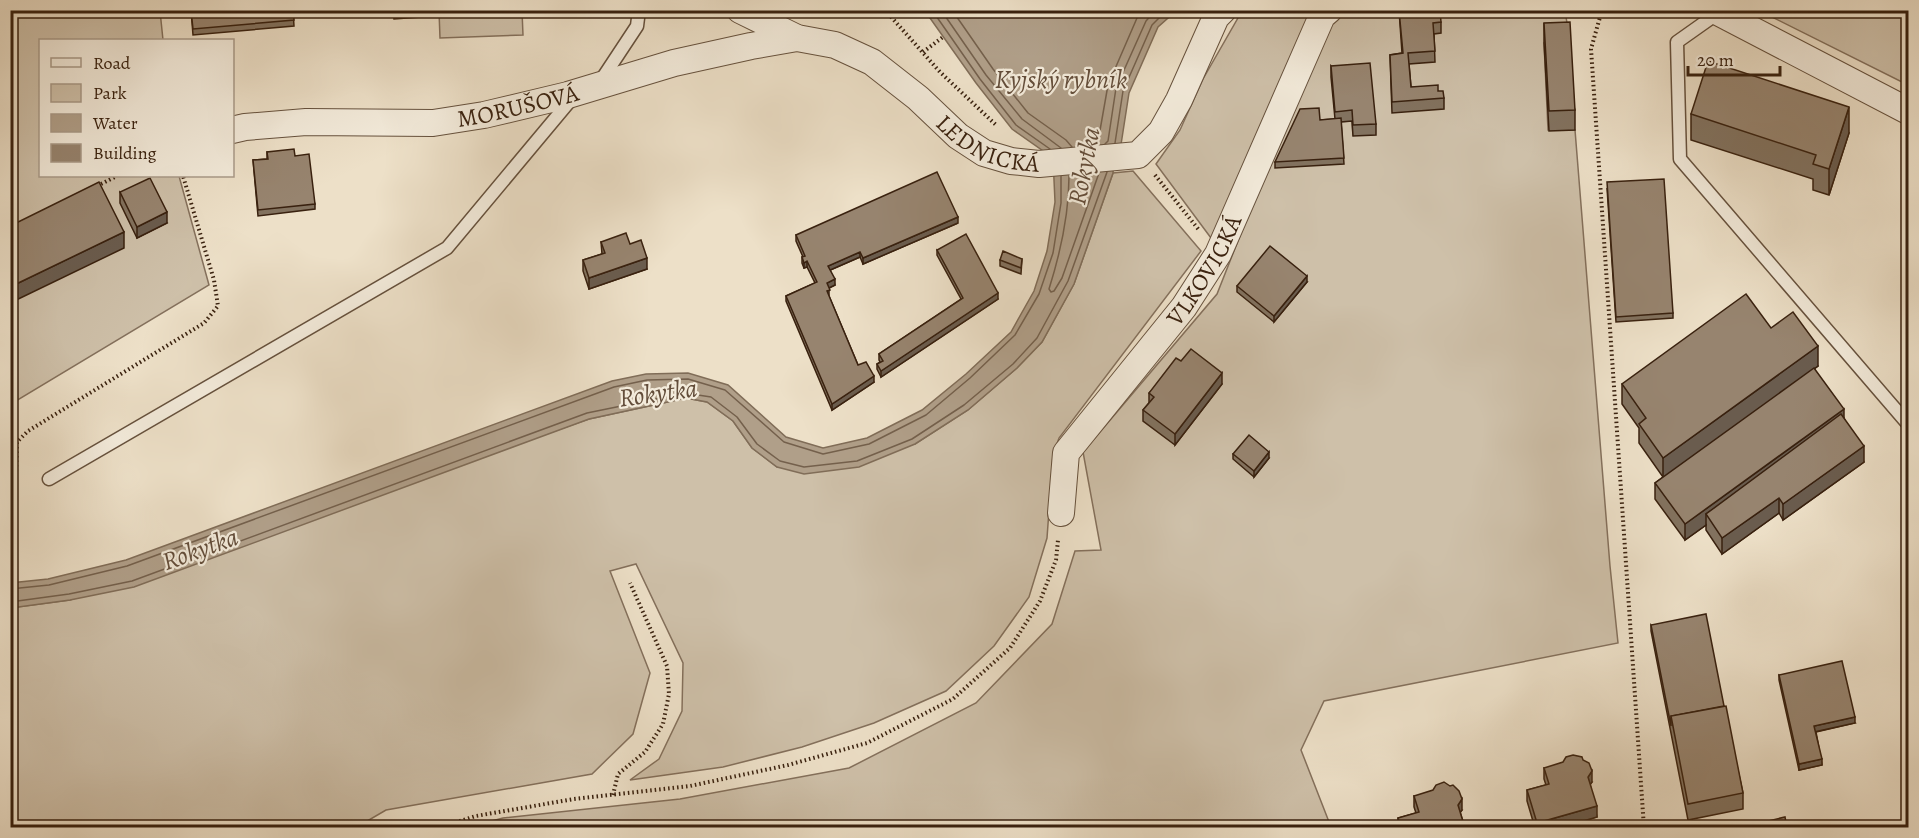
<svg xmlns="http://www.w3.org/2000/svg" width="1919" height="838" viewBox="0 0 1919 838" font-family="Alegreya,serif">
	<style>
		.green { fill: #cec0a9; stroke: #84705c; stroke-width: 1.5; fill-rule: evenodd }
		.water { fill: #b09f89; stroke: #806d58; stroke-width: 1.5 }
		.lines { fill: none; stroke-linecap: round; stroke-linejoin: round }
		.shore { stroke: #74604c; stroke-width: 1.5 }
		.lane-casing { stroke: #66513d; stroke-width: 15 }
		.street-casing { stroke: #66513d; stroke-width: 28 }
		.path { stroke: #39210f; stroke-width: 4; stroke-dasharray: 1.5 3; stroke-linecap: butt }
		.lane { stroke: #f3ebdb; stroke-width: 12 }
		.street { stroke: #f3ebdb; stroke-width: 26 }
		.wall { fill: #82725f; stroke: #39210f; stroke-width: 1.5 }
		.shaded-wall { fill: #6a5c4e; stroke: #39210f; stroke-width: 1.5 }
		.building { fill: #97846f; stroke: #39210f; stroke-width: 1.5 }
		.labels { text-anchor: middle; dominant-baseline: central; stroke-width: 4.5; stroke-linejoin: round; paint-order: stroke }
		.street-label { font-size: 24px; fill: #39210f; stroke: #f3ebdb }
		.water-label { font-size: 26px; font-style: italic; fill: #634d3a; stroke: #f3ebdb }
	</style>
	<rect width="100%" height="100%" fill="#ede0c8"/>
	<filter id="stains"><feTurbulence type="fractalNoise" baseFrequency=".00333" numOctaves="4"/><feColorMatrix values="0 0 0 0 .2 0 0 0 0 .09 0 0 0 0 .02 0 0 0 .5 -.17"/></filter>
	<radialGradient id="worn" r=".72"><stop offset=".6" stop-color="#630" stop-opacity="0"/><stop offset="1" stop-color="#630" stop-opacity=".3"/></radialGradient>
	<g class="green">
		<path d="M1336 10 1565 11 1570 41 1544 43 1548 130H1575L1610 566 1618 643 1324 701 1301 750 1331 827 465 828 503 818 680 799 849 768 976 703 1052 624 1075 551 1101 550 1083 452 1217 294 1326 18ZM1370 74 1353 136 1352 121 1335 122Z"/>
		<path d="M11 11H160L163 40H40V176H179L209 285 11 404Z"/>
		<path d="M439 11H522L523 35 440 38Z"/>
		<path d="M1242 11H1319L1211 238 1156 164 1180 130 1203 79Z"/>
		<path d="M1760 11H1908V85Z"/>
		<path d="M1133 171 1201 251 1059 438 1053 455 1047 538 1029 597 994 646 946 691 874 723 802 747 723 767 630 780 659 759 682 711 683 663 636 564 610 571 650 673 633 734 592 774 386 810 357 827H11L10 608 70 600 589 419 686 398 707 402 733 421 752 448 777 467 915 444 968 410 1017 368 1042 342 1074 284 1113 173Z"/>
	</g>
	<path class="water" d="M925 11H1176L1158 27 1129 93 1120 151 1114 153 1113 173 1074 284 1042 342 1017 368 968 410 915 444 859 467 804 474 777 467 752 448 733 421 707 402 686 398 589 419 134 587 70 600 11 608 10 583 48 579 126 560 612 381 646 374 688 373 728 385 786 437 823 448 867 438 922 410 966 374 1011 332 1034 291 1047 251 1055 202 1053 158 1012 129 976 83Z"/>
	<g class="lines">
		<g class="shore">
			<path d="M932 10 980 79 1016 125 1050 149"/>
			<path d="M941 10 986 75 1022 119 1061 148"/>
			<path d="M952 10 993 69 1028 113 1066 140 1072 147"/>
			<path d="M1115 143 1123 91 1152 25 1167 10"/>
			<path d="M1105 144 1108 141 1116 88 1146 21 1156 10"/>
			<path d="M1093 145 1099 136 1108 85 1137 18 1143 10"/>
			<path d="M1069 176C1069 215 1061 251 1049 289L1051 292 1054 291 1062 278 1099 173"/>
			<path d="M10 589 49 585 127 566 614 387 647 380 688 379 725 390 784 442 823 454 869 444 926 415 970 378 1015 335 1039 294 1053 253 1061 203V176"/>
			<path d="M10 602 69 594 132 581 587 413 685 393 711 397 737 417 757 444 780 461 804 467 857 461 912 439 964 405 1013 364 1037 338 1068 281 1107 172"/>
		</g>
		<defs>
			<g id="lane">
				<path d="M1718 13 1677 42 1680 159 1908 424"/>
				<path d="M600 82 637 26 639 10"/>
				<path d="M49 479 447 248 569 102V96"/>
			</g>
			<g id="street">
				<path id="s1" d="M740 10 797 38 835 45 872 62 918 98 958 136 984 153 1011 161 1039 164 1138 155 1161 132 1179 100 1216 17 1223 10"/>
				<path d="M1714 10 1908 111"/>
				<path id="s2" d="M232 130 245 127 306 122 433 123 484 115 568 95 674 63 751 46 797 38"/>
				<path id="s3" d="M1061 513 1066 453 1184 307 1218 254 1322 16 1329 10"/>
			</g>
		</defs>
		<use href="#lane" class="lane-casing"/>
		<use href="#street" class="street-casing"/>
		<g class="path">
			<path d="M885 10 940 72 996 125"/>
			<path d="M1602 10 1591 49 1644 828"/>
			<path d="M923 52 943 37"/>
			<path d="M1155 175 1199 230"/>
			<path d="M97 186 117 176"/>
			<path d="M10 477 16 472 17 442 28 431 204 323 218 306 214 280 183 176"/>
			<path d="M613 795 618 774 645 752 663 724 669 694 667 666 630 583"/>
			<path d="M438 828 476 816 574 799 690 786 788 765 867 743 953 699 1010 648 1040 601 1056 560 1058 540"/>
		</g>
		<use href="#lane" class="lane"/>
		<use href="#street" class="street"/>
	</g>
	<g class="wall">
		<path d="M191 10H293L294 26 193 35Z"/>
		<path d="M393 10H435V16L394 19Z"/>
		<path d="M1399 10 1441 22V33L1434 34 1435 62 1409 64 1411 87 1438 91 1444 98V109L1392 113 1390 55 1402 53Z"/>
		<path d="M1544 23 1575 110V130L1549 131 1544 43Z"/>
		<path d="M1331 66 1376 124V135L1353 136 1352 121 1341 122 1344 164 1275 168V162L1320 120 1335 119 1331 77Z"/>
		<path d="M1691 114 1849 133 1829 195 1813 190V179L1691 140Z"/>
		<path d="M267 152 295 156 315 204V209L258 216 253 160 267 159Z"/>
		<path d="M1607 188 1673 313V318L1616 322Z"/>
		<path d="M120 192 167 223 137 238 120 203Z"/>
		<path d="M958 223 863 264 860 257 830 270 835 285 829 288V296L858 365 874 382 832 410 786 301V296L815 283 807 267 804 268 802 263V257H803L796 241V235Z"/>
		<path d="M601 242 630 244 647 269 589 289 583 271V260L602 254Z"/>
		<path d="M937 250 998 299 881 377 877 369V364L880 362 879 360V354L961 299 937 255Z"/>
		<path d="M1022 259 1021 274 1000 266V260Z"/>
		<path d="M1307 282 1274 322 1237 292V286Z"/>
		<path d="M1771 328 1818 366 1814 369 1844 418 1864 462 1783 520 1779 513 1722 554 1706 530V525L1685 540 1655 499V483L1663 477 1639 443V428L1622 404V384Z"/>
		<path d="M1181 361 1222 384 1175 445 1143 421V410L1149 403V393Z"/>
		<path d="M1233 454 1269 458 1254 477 1233 459Z"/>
		<path d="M1651 625 1724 706 1743 793V809L1688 820 1651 631Z"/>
		<path d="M1779 675 1855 723 1816 732 1822 765 1799 770 1779 680Z"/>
		<path d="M1544 768 1592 782 1590 784 1597 817 1560 828H1535L1527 801V790L1546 785 1544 779Z"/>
		<path d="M1414 796 1462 810 1460 812 1465 828H1398V818L1416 813 1414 807Z"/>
	</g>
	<g class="shaded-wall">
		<path d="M1849 107V133L1829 195V169Z"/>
		<path d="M167 212V223L137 238V227Z"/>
		<path d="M958 217V223L863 264V258Z"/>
		<path d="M124 232V248L10 303V287Z"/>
		<path d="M860 252V257L828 271V266Z"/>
		<path d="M647 258V269L589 289V278Z"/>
		<path d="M807 261V267L804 268V263Z"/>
		<path d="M1307 276V282L1274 322V316Z"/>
		<path d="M835 279V285L827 289V283Z"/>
		<path d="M998 293V299L881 377V371Z"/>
		<path d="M1818 346V366L1663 478V458Z"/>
		<path d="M1222 373V384L1175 445V434Z"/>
		<path d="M874 376V382L832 410V404Z"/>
		<path d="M1844 409V425L1706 514V525L1685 540V524Z"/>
		<path d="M1864 446V462L1783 520V504Z"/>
		<path d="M1269 452V458L1254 477V471Z"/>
		<path d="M1779 498V513L1722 554V538Z"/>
		<path d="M1855 717V723L1814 732V726Z"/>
		<path d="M1822 759V765L1799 770V764Z"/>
		<path d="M1592 771V782L1588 788V777Z"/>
		<path d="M1462 799V810L1458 816V805Z"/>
		<path d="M1597 806V817L1560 828H1537V823Z"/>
	</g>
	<g class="building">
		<path d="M191 10H293L294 20 193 29Z"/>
		<path d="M1399 10H1440L1441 22 1433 23 1435 51 1408 53 1411 87 1438 85V91H1443L1444 98 1392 102 1390 55 1403 53Z"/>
		<path d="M1570 22 1575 110 1549 111 1544 23Z"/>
		<path d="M1708 61 1849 107 1829 169 1813 164 1816 155 1691 114Z"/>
		<path d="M1370 63 1376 124 1353 125 1352 110 1335 112 1331 66Z"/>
		<path d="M1319 108 1320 120 1341 118 1344 158 1275 162 1300 109Z"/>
		<path d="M294 149 295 156 309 154 315 204 258 210 253 160 268 159 267 152Z"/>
		<path d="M937 172 958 217 863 258 860 252 828 266 835 279 827 283 830 290 827 291 858 365 866 362 874 376 832 404 786 296 817 282 807 261 804 263 802 257 805 256 796 235Z"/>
		<path d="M150 178 167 212 137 227 120 192Z"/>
		<path d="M1664 179 1673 313 1616 317 1607 182Z"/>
		<path d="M99 182 124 232 10 287V226Z"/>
		<path d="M626 233 630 244 641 240 647 258 589 278 583 260 605 253 601 242Z"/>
		<path d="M966 234 998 293 881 371 877 364 883 361 879 354 963 298 937 250Z"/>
		<path d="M1270 246 1307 276 1274 316 1237 286Z"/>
		<path d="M1003 251 1022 259 1021 268 1000 260Z"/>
		<path d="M1746 294 1771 328 1793 312 1818 346 1663 458 1639 424 1646 418 1622 384Z"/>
		<path d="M1191 349 1222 373 1175 434 1143 410 1154 397 1149 393 1176 358 1181 361Z"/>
		<path d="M1814 368 1844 409 1685 524 1655 483Z"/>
		<path d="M1841 414 1864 446 1783 504 1779 498 1722 538 1706 514Z"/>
		<path d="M1249 435 1269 452 1254 471 1233 454Z"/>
		<path d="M1706 614 1724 706 1671 716V726L1651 625Z"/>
		<path d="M1842 661 1855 717 1814 726 1822 759 1799 764 1779 675Z"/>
		<path d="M1726 706 1743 793 1688 804 1671 716Z"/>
		<path d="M1573 755 1582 757 1583 760 1589 763 1592 771 1588 777 1597 806 1537 823 1527 790 1549 784 1544 768 1563 762 1566 757Z"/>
		<path d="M1444 782 1450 786 1453 785 1459 791 1462 799 1458 805 1465 828H1401L1398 818 1419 812 1414 796 1433 790 1436 785Z"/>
		<path d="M1785 817 1787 828H1746L1755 826V824Z"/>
	</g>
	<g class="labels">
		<g class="street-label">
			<text stroke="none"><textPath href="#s2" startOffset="288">MORUŠOVÁ</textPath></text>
			<text stroke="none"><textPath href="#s1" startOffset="288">LEDNICKÁ</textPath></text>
			<text stroke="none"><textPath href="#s3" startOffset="290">VLKOVICKÁ</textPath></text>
		</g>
		<g class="water-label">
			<text x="1061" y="79">Kyjský rybník</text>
			<text transform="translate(1084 166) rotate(-79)">Rokytka</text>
			<text transform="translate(658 393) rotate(-8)">Rokytka</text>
			<text transform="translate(200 549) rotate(-20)">Rokytka</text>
		</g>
	</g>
	<rect width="1919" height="838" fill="none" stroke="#ede0c8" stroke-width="36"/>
	<rect x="12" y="12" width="1895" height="814" fill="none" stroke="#39210f" stroke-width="3"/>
	<rect x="18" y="18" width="1883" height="802" fill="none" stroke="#39210f" stroke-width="1.5"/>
	<rect x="39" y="39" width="195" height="138" fill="#f3ebdb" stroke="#a99a89" stroke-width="1.5"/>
	<rect x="51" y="58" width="30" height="9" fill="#f3ebdb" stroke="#a99a89" stroke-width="1.5"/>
	<text x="93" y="69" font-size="18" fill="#39210f">Road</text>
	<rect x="51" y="84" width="30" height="18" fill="#cec0a9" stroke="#a99a89" stroke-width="1.5"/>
	<text x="93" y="99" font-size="18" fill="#39210f">Park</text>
	<rect x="51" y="114" width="30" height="18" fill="#b09f89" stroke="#a99a89" stroke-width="1.5"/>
	<text x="93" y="129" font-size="18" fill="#39210f">Water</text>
	<rect x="51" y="144" width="30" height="18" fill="#97846f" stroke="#a99a89" stroke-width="1.5"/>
	<text x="93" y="159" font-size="18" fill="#39210f">Building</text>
	<path d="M1688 66v9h92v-9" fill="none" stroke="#39210f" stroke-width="3"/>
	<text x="1697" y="66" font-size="18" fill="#39210f" stroke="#f3ebdb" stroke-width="4.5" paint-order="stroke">20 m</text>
	<rect width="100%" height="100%" filter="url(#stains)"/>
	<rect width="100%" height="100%" fill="url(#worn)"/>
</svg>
